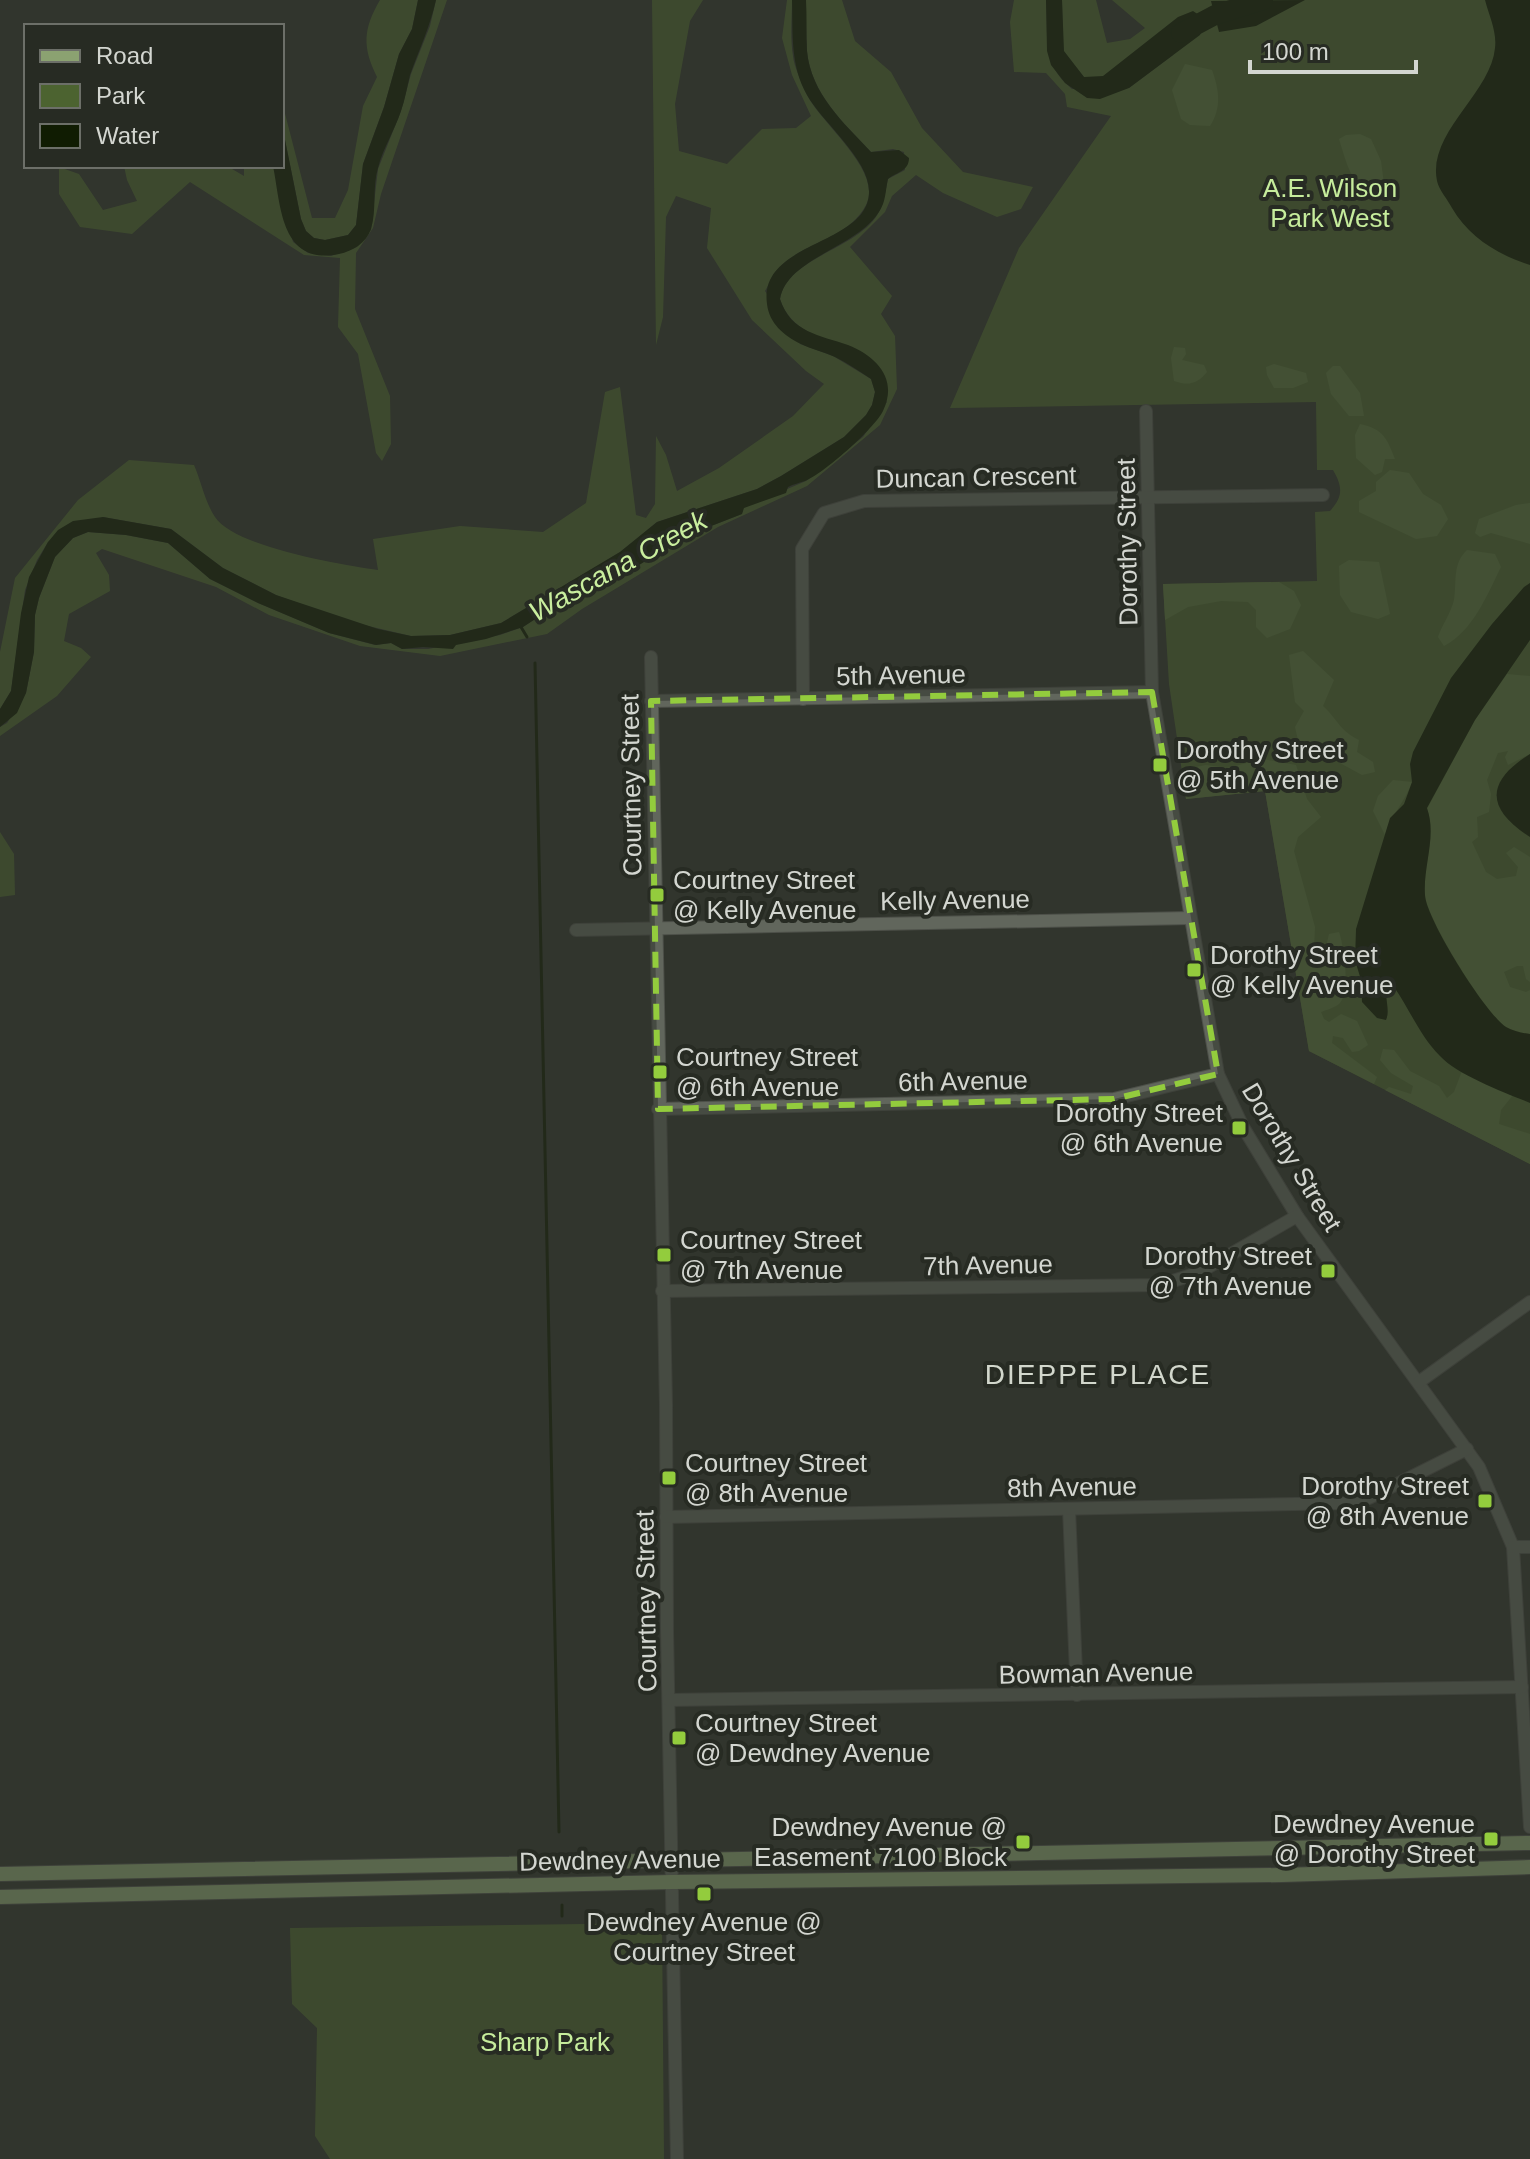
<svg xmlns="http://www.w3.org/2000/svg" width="1530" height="2159" viewBox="0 0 1530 2159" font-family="Helvetica,sans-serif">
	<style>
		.green { fill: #4c6330 }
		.forest { fill: #5a723d }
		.water { fill: #101c02 }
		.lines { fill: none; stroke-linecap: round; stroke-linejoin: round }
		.stream { stroke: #101c02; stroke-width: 3 }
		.river { stroke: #101c02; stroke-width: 20 }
		.minor-casing { stroke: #4d5049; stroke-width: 14 }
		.major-casing { stroke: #4d5049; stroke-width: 16 }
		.minor { stroke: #61665c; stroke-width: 12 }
		.major { stroke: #8ba271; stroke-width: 14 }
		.marked { fill: none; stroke: #93cc3d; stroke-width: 6; stroke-dasharray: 16 10; stroke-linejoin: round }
		.poi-dot { fill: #93cc3d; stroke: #272b23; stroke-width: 3 }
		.labels { text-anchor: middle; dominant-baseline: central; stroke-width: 8; stroke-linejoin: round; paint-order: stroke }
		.park-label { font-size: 26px; fill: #c6ec9c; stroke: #272b23 }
		.street-label { font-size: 26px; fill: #d3d6d0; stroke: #272b23 }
		.poi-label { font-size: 26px; fill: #d3d6d0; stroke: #272b23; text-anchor: start }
		.water-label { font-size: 28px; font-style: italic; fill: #c9ee9e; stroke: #272b23 }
		.neighbourhood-label { font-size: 28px; letter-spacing: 2px; fill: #d2d7cc; stroke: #272b23 }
	</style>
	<rect width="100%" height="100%" fill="#31352d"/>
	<g class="green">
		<path d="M380 0H418L412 29 399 54 384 107 363 164 356 225 348 235 325 240 314 238 306 231 301 219 282 125V102L312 218H335L348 190 363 106 377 77C362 47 363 29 380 0Z"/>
		<path d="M436 0H447L381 194 373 228 356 253 355 309 390 396 391 444 382 461 376 453 358 354 338 327 340 258 304 255 190 182 132 234 80 227 59 194V167L79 174 103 210 137 201 127 180 124 166H227L244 176V166H273L293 242 308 253 331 256 357 247 371 230 378 169 401 111 411 74 430 26Z"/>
		<path d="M652 0H703L690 21 675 104 679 151 727 164 762 129 796 128 811 116 792 75 782 38 787 0H792C792 18 790 38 793 56 794 67 801 80 805 91 818 122 884 170 866 205 848 240 801 242 777 270 772 275 769 285 765 291L800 344 833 356 871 379 875 392 872 405 866 415 844 437 781 476 757 489 657 522 620 552 501 623 450 635 411 636 347 621 276 595 223 568 171 529 103 517 48 542 37 560 25 590 11 691 0 709V652L15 578 78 500 129 460 194 465C201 481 205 502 215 517 234 547 343 565 378 570L373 539 460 526 543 532 586 503 605 392 620 387 636 515 646 518 655 504 656 436 666 455 677 491 719 468 793 416 824 384 806 371 752 320 707 248 711 208 676 196 666 217 663 317 656 345Z"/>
		<path d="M806 0H842L855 41 891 72 922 128 963 172 1033 187 1021 209 997 217 943 193 916 175 892 196 885 212 850 247 892 296 881 314 895 336 897 389 880 425 807 486 718 527 582 609 547 634 440 656 360 646 269 615 216 587 102 549 96 553 109 575 110 591 69 614 64 641 81 648 91 657 57 696 0 736V727L7 723 26 693 34 652 35 615 39 598 55 557 73 538 88 532 126 535 168 543 210 579 258 603 329 633 375 645 391 643 402 649H428L500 635 523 627 546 612 565 607 603 587 688 535 742 514 743 508 806 481 863 437 887 402 849 346C821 339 790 330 780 299 787 256 862 249 880 210 884 201 886 189 888 179L905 170 904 152 893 149 871 152C844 123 811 94 807 51 806 35 806 17 806 0Z"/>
		<path d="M1014 0H1046C1049 37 1040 63 1072 89L1129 88 1173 55 1115 68 1102 77H1084L1063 51 1062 0H1096L1107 43 1130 39 1145 28 1112 0H1530V1164L1309 1051 1265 791 1186 799 1169 684 1163 584 1317 581 1315 512 1330 511C1343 497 1343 487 1333 470H1317L1316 402 950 408 1019 248 1111 116 1067 107 1065 94 1046 73 1014 72 1010 22Z"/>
		<path d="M0 832 14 854 15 895 0 897Z"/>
		<path d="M662 1923 664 2159H330L315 2136 317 2028 292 2004 290 1928Z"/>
	</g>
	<g class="forest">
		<path d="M1185 64 1212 70C1219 90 1222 107 1210 126L1190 125 1181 119 1172 90Z"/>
		<path d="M1360 134 1371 139 1381 161 1385 192 1377 197C1351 187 1347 164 1339 139L1346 135Z"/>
		<path d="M1174 347 1185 348 1186 354 1182 360 1204 365 1207 372C1197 384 1189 386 1174 381L1171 358Z"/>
		<path d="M1274 364 1306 373 1308 382 1293 388H1274L1267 375 1266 367Z"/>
		<path d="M1333 366H1340L1360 393 1364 416H1349L1331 394 1326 373Z"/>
		<path d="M1360 424C1383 429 1387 438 1395 459H1385L1382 472 1375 475 1356 458 1355 435Z"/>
		<path d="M1390 470 1409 473 1423 494 1441 505 1448 519 1437 536 1416 539 1359 512V501L1376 491V482Z"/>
		<path d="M1530 503V544L1491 533 1480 537 1475 533 1479 519 1516 505Z"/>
		<path d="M1467 550 1495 554 1501 567C1487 595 1473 631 1444 646L1438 637C1442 625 1451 613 1454 600 1457 582 1452 564 1467 550Z"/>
		<path d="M1349 560 1379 562 1390 614 1378 619 1351 612 1340 595 1339 566Z"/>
		<path d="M1279 582 1294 591 1301 605 1290 629 1267 638 1256 627V610L1248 602 1221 601 1188 607 1165 620 1163 584Z"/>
		<path d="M1303 651 1334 680 1323 706C1338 720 1340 731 1359 740L1357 752 1373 762 1375 772 1362 775 1298 740 1295 727 1304 711 1295 702 1289 655Z"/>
		<path d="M1507 674 1530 676V754L1508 765 1505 757 1508 751 1498 753 1487 780 1491 794 1489 812 1477 817 1478 837 1472 842 1486 872 1497 879 1516 876 1518 867 1506 853 1514 847 1530 857V982L1526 979 1523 966H1517L1504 972 1510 987 1526 992 1530 990V1034C1522 1033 1513 1031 1506 1027 1486 1014 1427 919 1425 895 1422 866 1438 836 1427 809L1475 720Z"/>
		<path d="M1263 759 1296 765 1307 799 1321 817 1298 837 1294 851 1315 927 1314 947 1318 956 1325 951 1329 934 1339 932C1344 946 1351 993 1339 1004 1336 1007 1326 1010 1321 1012L1324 1019 1329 1022 1341 1014 1357 1021 1368 1045 1359 1051 1352 1052 1343 1038 1333 1036 1332 1043 1377 1077 1374 1084 1309 1051 1265 791 1186 799 1181 770 1206 765 1227 768Z"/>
		<path d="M1393 780 1412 782C1405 802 1391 815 1385 835L1373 811 1378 796Z"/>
		<path d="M1383 1049 1394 1050 1410 1071 1439 1086 1447 1098 1454 1092 1462 1071 1513 1095 1501 1110 1499 1124 1530 1134V1164L1385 1090 1389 1087 1411 1094 1413 1086 1391 1073 1380 1060Z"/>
	</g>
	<g class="water">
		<path d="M418 0H436C430 27 419 50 410 75 407 87 405 100 401 111 395 130 383 148 378 168 372 187 377 210 371 229 366 243 353 251 339 254 280 266 281 205 273 166H282V125L301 219 306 231 314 238 325 240 348 235 356 225 363 164 384 107 399 54 412 29Z"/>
		<path d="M792 0H806C807 17 806 34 807 51 811 94 844 123 871 152L899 150 909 158C909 171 897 172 888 179 886 187 886 196 883 204 866 247 788 255 780 299 791 333 820 335 848 345 878 357 898 380 883 411 874 429 823 474 805 481 799 483 794 484 788 487L786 493 744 508 742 514 688 535 603 587 565 607 546 612 523 627 486 639 456 645 453 649 423 647 402 649 391 643 376 645 329 633 258 603 210 579 168 543 126 535 88 532 73 538 55 557 39 598 35 615 34 652 26 693 17 713 0 727V709L11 691 21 613 29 577 48 542 58 530 73 521 103 517 171 529 223 568 276 595 378 629 411 636 450 635 501 623 620 552 657 522 757 489 781 476 844 437 866 415 872 405 875 392 871 379C859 371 847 363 835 357 824 352 811 349 801 344 784 336 769 323 767 304 758 240 870 246 869 191 869 159 822 122 807 95 790 65 793 33 792 0Z"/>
		<path d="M1046 0H1062L1064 51 1084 77 1103 76 1178 17 1193 11 1202 17 1204 26 1200 35 1129 88 1100 99 1087 98 1065 83 1051 65 1047 51Z"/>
		<path d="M1305 0 1256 26 1219 32 1211 1Z"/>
		<path d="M1485 0H1530V265C1498 255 1469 237 1452 208 1448 200 1439 190 1437 181 1427 133 1491 93 1495 48 1497 31 1489 16 1485 0Z"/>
		<path d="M1530 583V640L1475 720 1427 808C1437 836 1423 866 1425 895 1426 919 1486 1014 1506 1027 1513 1031 1522 1033 1530 1034V1103C1506 1093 1457 1075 1440 1056 1420 1036 1410 1010 1394 987L1388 985C1383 997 1391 1009 1386 1020L1377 1018 1362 1002 1361 980 1355 960 1356 929 1390 818 1404 804 1412 782 1410 764 1413 752 1451 678 1492 624 1524 587Z"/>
		<path d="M1530 754V837C1486 809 1485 782 1530 754Z"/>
	</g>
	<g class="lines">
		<g class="stream">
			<path d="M521 627 527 637"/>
			<path d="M535 663 559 1832"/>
			<path d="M562 1905V1916"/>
		</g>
		<path class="river" d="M1181 33 1215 15 1263 0"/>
		<defs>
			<g id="minor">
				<path d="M1146 411 1152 692 1218 1074 1243 1127 1297 1216 1479 1467 1513 1547 1530 1827"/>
				<path d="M651 657 666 1405 667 1630 677 2159"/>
				<path d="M803 699 802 549 824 513 864 501 1323 495"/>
				<path d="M651 701 1152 692"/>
				<path d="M576 930 1190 918"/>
				<path d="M658 1109 1114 1099 1218 1074"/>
				<path d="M662 1291 1160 1285 1198 1273 1297 1216"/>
				<path d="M1419 1382 1530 1302"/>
				<path d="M1069 1509 1077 1695"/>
				<path d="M666 1517 1346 1503 1369 1498 1467 1449"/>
				<path d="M1513 1547H1530"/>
				<path d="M669 1700 1522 1687"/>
			</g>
			<g id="major">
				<path d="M0 1874 1530 1843"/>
				<path d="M0 1897 672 1882 1282 1875 1530 1867"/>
			</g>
		</defs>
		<use href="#minor" class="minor-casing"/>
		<use href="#major" class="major-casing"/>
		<use href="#minor" class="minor"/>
		<use href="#major" class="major"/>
	</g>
	<path d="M0 0H1530V2159H0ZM1152 692 1218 1074 1114 1099 658 1109 651 701Z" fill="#31352d" fill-opacity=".55" fill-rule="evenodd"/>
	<path class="marked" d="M1152 692 1218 1074 1114 1099 658 1109 651 701Z"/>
	<g class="poi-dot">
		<rect x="1152" y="757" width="16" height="16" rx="4"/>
		<rect x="649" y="887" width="16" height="16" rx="4"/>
		<rect x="1186" y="962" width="16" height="16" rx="4"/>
		<rect x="652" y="1064" width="16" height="16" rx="4"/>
		<rect x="1231" y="1120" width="16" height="16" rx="4"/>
		<rect x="656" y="1247" width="16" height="16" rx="4"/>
		<rect x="1320" y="1263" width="16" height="16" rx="4"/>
		<rect x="661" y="1470" width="16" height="16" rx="4"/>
		<rect x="1477" y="1493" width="16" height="16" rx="4"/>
		<rect x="671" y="1730" width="16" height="16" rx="4"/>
		<rect x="1483" y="1831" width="16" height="16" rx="4"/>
		<rect x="1015" y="1834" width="16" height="16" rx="4"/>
		<rect x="696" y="1886" width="16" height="16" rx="4"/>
	</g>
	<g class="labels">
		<g class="park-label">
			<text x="1330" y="188">A.E. Wilson<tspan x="1330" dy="30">Park West</tspan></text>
			<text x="545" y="2042">Sharp Park</text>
		</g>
		<g class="street-label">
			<text transform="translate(976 477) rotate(-1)">Duncan Crescent</text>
			<text transform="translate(1127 542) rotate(-91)">Dorothy Street</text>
			<text transform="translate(901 675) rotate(-1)">5th Avenue</text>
			<text transform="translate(631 785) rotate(-91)">Courtney Street</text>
			<text transform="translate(955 900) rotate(-1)">Kelly Avenue</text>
			<text transform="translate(963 1081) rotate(-1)">6th Avenue</text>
			<text transform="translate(1292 1157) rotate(59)">Dorothy Street</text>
			<text transform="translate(988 1265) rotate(-1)">7th Avenue</text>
			<text transform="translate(1072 1487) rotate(-1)">8th Avenue</text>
			<text transform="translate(646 1601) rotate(-91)">Courtney Street</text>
			<text transform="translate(1096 1673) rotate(-1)">Bowman Avenue</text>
			<text transform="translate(620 1860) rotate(-1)">Dewdney Avenue</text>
		</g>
		<g class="poi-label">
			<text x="1176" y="750">Dorothy Street<tspan x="1176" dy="30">@ 5th Avenue</tspan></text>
			<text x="673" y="880">Courtney Street<tspan x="673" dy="30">@ Kelly Avenue</tspan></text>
			<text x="1210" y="955">Dorothy Street<tspan x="1210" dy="30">@ Kelly Avenue</tspan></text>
			<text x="676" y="1057">Courtney Street<tspan x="676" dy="30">@ 6th Avenue</tspan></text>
			<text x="1223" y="1113" text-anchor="end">Dorothy Street<tspan x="1223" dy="30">@ 6th Avenue</tspan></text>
			<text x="680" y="1240">Courtney Street<tspan x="680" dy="30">@ 7th Avenue</tspan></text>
			<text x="1312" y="1256" text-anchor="end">Dorothy Street<tspan x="1312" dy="30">@ 7th Avenue</tspan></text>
			<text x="685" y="1463">Courtney Street<tspan x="685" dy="30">@ 8th Avenue</tspan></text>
			<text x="1469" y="1486" text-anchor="end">Dorothy Street<tspan x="1469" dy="30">@ 8th Avenue</tspan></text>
			<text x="695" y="1723">Courtney Street<tspan x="695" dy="30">@ Dewdney Avenue</tspan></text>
			<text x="1475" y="1824" text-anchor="end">Dewdney Avenue<tspan x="1475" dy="30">@ Dorothy Street</tspan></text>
			<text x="1007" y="1827" text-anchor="end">Dewdney Avenue @<tspan x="1007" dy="30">Easement 7100 Block</tspan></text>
			<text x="704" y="1922" text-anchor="middle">Dewdney Avenue @<tspan x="704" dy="30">Courtney Street</tspan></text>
		</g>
		<g class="water-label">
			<text transform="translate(618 566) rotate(-29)">Wascana Creek</text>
		</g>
		<g class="neighbourhood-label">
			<text x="1098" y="1374">DIEPPE PLACE</text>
		</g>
	</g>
	<rect x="24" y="24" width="260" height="144" fill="#272b23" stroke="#6c6f68" stroke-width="2"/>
	<rect x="40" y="50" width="40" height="12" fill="#8ba271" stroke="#6c6f68" stroke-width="2"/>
	<text x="96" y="64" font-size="24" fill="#d3d6d0">Road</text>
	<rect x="40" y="84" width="40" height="24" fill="#4c6330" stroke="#6c6f68" stroke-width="2"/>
	<text x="96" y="104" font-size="24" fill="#d3d6d0">Park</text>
	<rect x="40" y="124" width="40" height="24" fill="#101c02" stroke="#6c6f68" stroke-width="2"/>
	<text x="96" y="144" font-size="24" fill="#d3d6d0">Water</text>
	<path d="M1250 60v12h166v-12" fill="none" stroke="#d3d6d0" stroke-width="4"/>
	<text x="1262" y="60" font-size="24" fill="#d3d6d0" stroke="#272b23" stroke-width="6" paint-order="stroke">100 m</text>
</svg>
